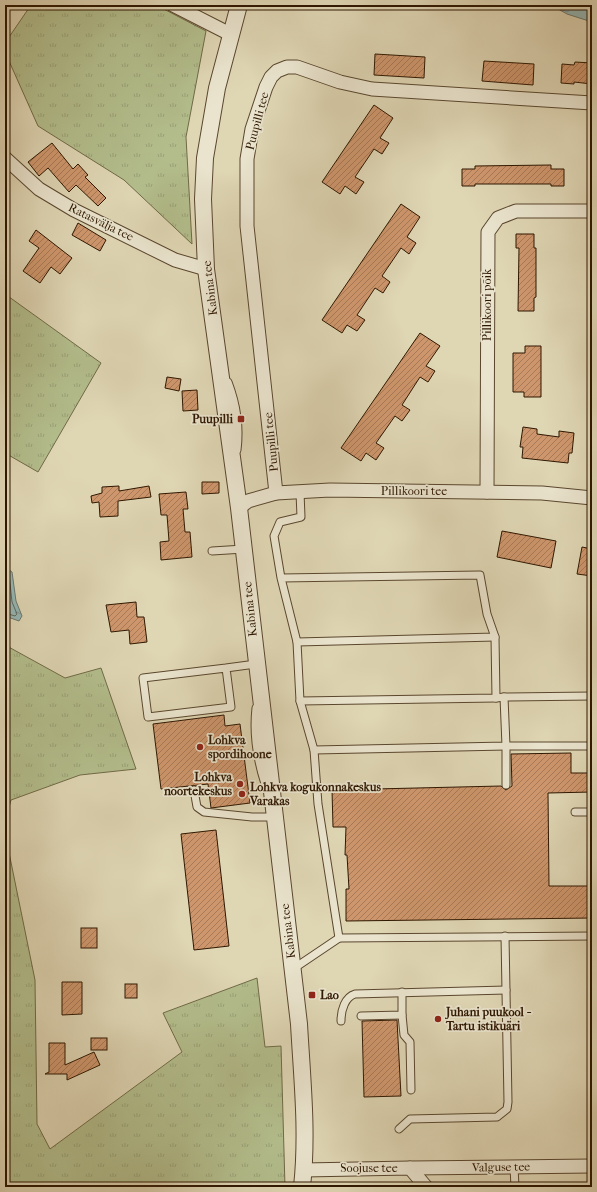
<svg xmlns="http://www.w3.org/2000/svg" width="597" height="1192" viewBox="0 0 597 1192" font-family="'IM FELL French Canon',serif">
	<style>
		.grass { fill: url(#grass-tufts); stroke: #706a46 }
		.water { fill: url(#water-ripples); stroke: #6c776d }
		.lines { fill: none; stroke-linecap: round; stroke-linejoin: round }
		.shore { stroke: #62675b; stroke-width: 1 }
		.building { fill: url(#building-hatch); stroke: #2e1701 }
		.service-casing { stroke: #5a472e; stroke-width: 9 }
		.minor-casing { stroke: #5a472e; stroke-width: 15 }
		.tertiary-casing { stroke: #5a472e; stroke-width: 18 }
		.service { stroke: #eae4ce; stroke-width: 7 }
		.minor { stroke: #eae4ce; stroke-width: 13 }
		.tertiary { stroke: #eae4ce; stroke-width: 16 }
		.poi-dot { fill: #8f2418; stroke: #eae4ce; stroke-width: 1.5 }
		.labels { text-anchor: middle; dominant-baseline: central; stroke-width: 3.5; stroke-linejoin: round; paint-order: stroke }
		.street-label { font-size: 12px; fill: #2e1701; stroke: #eae4ce }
		.poi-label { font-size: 12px; font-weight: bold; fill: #2e1701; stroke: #eae4ce; text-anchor: start }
	</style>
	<defs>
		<pattern id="grass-tufts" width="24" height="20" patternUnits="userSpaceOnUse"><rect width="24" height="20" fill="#b3bd8c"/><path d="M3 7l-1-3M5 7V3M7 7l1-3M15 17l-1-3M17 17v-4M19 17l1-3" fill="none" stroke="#9aa277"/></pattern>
		<pattern id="water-ripples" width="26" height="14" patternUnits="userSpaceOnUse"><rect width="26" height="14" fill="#95b7b5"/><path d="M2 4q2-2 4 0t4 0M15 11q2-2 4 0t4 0" fill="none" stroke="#7a9491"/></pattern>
		<pattern id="building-hatch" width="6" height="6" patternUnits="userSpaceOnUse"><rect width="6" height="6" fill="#ce966c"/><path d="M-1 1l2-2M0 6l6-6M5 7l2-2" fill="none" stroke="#a87956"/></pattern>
	</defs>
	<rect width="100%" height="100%" fill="#dfd6b4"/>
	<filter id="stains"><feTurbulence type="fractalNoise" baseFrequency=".005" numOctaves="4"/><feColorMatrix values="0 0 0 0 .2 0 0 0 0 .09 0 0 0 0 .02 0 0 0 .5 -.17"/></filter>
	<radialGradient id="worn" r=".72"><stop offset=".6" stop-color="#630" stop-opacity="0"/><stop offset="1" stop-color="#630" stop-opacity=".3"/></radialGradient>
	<g class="grass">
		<path d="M31 5H156L206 31 186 137 192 244 124 180 38 126 5 52V43Z"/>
		<path d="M5 294 101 363 38 472 5 453Z"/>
		<path d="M5 645 65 678 101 668 136 769 80 775 11 800 5 822Z"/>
		<path d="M5 833 35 980 37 1124 50 1149 182 1052 163 1013 257 978 265 1047 281 1046 285 1187H5Z"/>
	</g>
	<g class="water">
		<path d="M551 5H592V22L567 14Z"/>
		<path d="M5 567 12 572 16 601 22 616 19 621 5 616Z"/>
	</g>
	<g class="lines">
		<path class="shore" d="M5 572 9 574 12 602 17 614 15 616 5 613"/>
	</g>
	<g class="building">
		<path d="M375 54 425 57 424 78 374 75Z"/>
		<path d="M484 61 534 64 533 85 482 81Z"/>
		<path d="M575 62 592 63V84L574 82V84L561 83 562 64 574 65Z"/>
		<path d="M374 105 393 118 380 138 389 143 382 154 374 149 355 177 364 182 356 194 345 186 340 194 322 182Z"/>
		<path d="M52 143 73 169 78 164 88 175 85 177 106 198 98 206 76 185 69 192 48 168 39 176 28 162Z"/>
		<path d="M551 165V169H564V186H551V184H475V186H462V169H475V166Z"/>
		<path d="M401 204 420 217 407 237 416 243 409 254 401 248 382 276 390 282 383 293 375 288 357 315 365 320 357 331 347 325 342 333 322 320Z"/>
		<path d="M78 223 106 240 100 251 72 235Z"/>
		<path d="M36 230 72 258 60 274 51 267 40 283 23 271 39 248 29 241Z"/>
		<path d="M516 234H534V248H536V297L534 298V311H518L519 248H516Z"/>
		<path d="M420 333 440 346 426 366 435 371 428 382 420 377 402 405 410 410 402 421 395 416 376 443 384 448 376 460 366 453 361 461 341 448Z"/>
		<path d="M525 346H541V397H524V392H513V353H525Z"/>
		<path d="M167 377 181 379 179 391 165 388Z"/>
		<path d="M197 390 198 410 183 411 182 391Z"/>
		<path d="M523 427 537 429V434L559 437V431L574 433 572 453H569L568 463 522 458 523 447H520Z"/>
		<path d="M202 482H219V493L202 494Z"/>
		<path d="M119 486V491L149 486 151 497 118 501V516L100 517 99 502 92 503 91 496 102 493V487Z"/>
		<path d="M186 492 188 509H183L185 532H190L192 557 161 560 160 542 169 541 167 515H161L159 494Z"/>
		<path d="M502 531 556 541 551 568 497 557Z"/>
		<path d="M582 547 592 549V576L577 574Z"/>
		<path d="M136 602 137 617H144L147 642 130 644 129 630 111 632 106 605Z"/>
		<path d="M224 715 225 726 240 724 250 803 211 808 208 784 161 789 153 724Z"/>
		<path d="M571 753V773H592V792L548 793 549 886H592V918L346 921V889H349L347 855H345L346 827H333L332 790 501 786 506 790 512 786 511 754Z"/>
		<path d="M216 830 229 946 194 950 181 834Z"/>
		<rect x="81" y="928" width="16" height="20"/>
		<path d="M62 982H82V1014L62 1015Z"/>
		<rect x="125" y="984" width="12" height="14"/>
		<path d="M397 1020 401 1096 364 1097 362 1021Z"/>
		<rect x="91" y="1038" width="16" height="12"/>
		<path d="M49 1043H65V1065L94 1052 100 1065 67 1080V1074H45L49 1072Z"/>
	</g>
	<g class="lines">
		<defs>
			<g id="service">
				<path d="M228 382C236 403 240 427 237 450"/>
				<path d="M212 551 244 549"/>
				<path d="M281 578 480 575 487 614 495 637 297 642 281 578 274 536 280 522 301 517 300 492"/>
				<path d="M297 642 300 701 496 698 495 637"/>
				<path d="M226 668 143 678 148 717 231 707 226 668 256 664"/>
				<path d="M504 697 592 696"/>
				<path d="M300 701 314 750 506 746 504 697 496 698"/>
				<path d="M256 708C253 734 257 759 265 784"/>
				<path d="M314 750 318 804 339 938 592 936"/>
				<path d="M506 785V746H592"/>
				<path d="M194 790 197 807 204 812 252 817H274V815"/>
				<path d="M575 812H592"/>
				<path d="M293 969 339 938"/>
				<path d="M402 1015 404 1035 410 1042 411 1090"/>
				<path d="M361 1016 402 1015V992"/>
				<path d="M341 1021C341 1010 345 997 355 994L506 990"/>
				<path d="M399 1129 410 1119 497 1117 507 1109 508 1102 505 936"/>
				<path d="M514 1167 515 1187"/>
			</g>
			<g id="minor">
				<path d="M173 5 230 34"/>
				<path d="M5 158 39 189 74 210 175 260 206 269"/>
				<path d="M487 492 488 232 498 218 516 211H592"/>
				<path d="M276 493 247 226V159L252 129 266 87 271 77 277 71 287 67H297L340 82 372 89 592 103"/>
				<path d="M239 508 248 501 276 493 330 490 542 493 592 498"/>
				<path d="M410 1168 592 1166"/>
				<path d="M304 1170 410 1168 426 1187"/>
			</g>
			<path id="tertiary" d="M239 5 217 88 205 158 203 199 206 269 239 508 299 1024C302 1078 308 1133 302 1187"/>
		</defs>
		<use href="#service" class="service-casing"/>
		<use href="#minor" class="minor-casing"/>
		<use href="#tertiary" class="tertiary-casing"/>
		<use href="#service" class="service"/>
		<use href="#minor" class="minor"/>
		<use href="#tertiary" class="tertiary"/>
	</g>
	<g class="poi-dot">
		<rect x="237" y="415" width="8" height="8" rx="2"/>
		<circle cx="200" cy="747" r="4"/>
		<circle cx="240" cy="784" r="4"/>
		<circle cx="242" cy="794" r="4"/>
		<rect x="308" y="991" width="8" height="8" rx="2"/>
		<circle cx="438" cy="1019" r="4"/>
	</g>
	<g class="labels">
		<g class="street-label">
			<text transform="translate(257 121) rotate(-75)">Puupilli tee</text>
			<text transform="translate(101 222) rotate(26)">Ratasvälja tee</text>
			<text transform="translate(210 288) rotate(-97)">Kabina tee</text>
			<text transform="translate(487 305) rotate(-90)">Pillikoori põik</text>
			<text transform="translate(271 442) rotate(-96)">Puupilli tee</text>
			<text x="414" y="491">Pillikoori tee</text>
			<text transform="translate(250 609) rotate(-96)">Kabina tee</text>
			<text transform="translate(288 931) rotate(-97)">Kabina tee</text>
			<text transform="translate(501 1167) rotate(-1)">Valguse tee</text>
			<text x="369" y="1168">Soojuse tee</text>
		</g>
		<g class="poi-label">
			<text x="233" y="419" text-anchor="end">Puupilli</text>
			<text x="208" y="740">Lohkva<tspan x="208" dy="14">spordihoone</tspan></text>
			<text x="232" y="777" text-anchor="end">Lohkva<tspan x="232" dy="14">noortekeskus</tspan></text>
			<text x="250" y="787">Lohkva kogukonnakeskus<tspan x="250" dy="14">Varakas</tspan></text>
			<text x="320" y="995">Lao</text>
			<text x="446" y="1012">Juhani puukool -<tspan x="446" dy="14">Tartu istikuäri</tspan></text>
		</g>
	</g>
	<rect width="597" height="1192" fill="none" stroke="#dfd6b4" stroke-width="20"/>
	<rect x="6" y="6" width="585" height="1180" fill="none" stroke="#2e1701" stroke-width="2"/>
	<rect x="10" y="10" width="577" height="1172" fill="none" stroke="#2e1701"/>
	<rect width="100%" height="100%" filter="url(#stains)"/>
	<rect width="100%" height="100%" fill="url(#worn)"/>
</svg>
